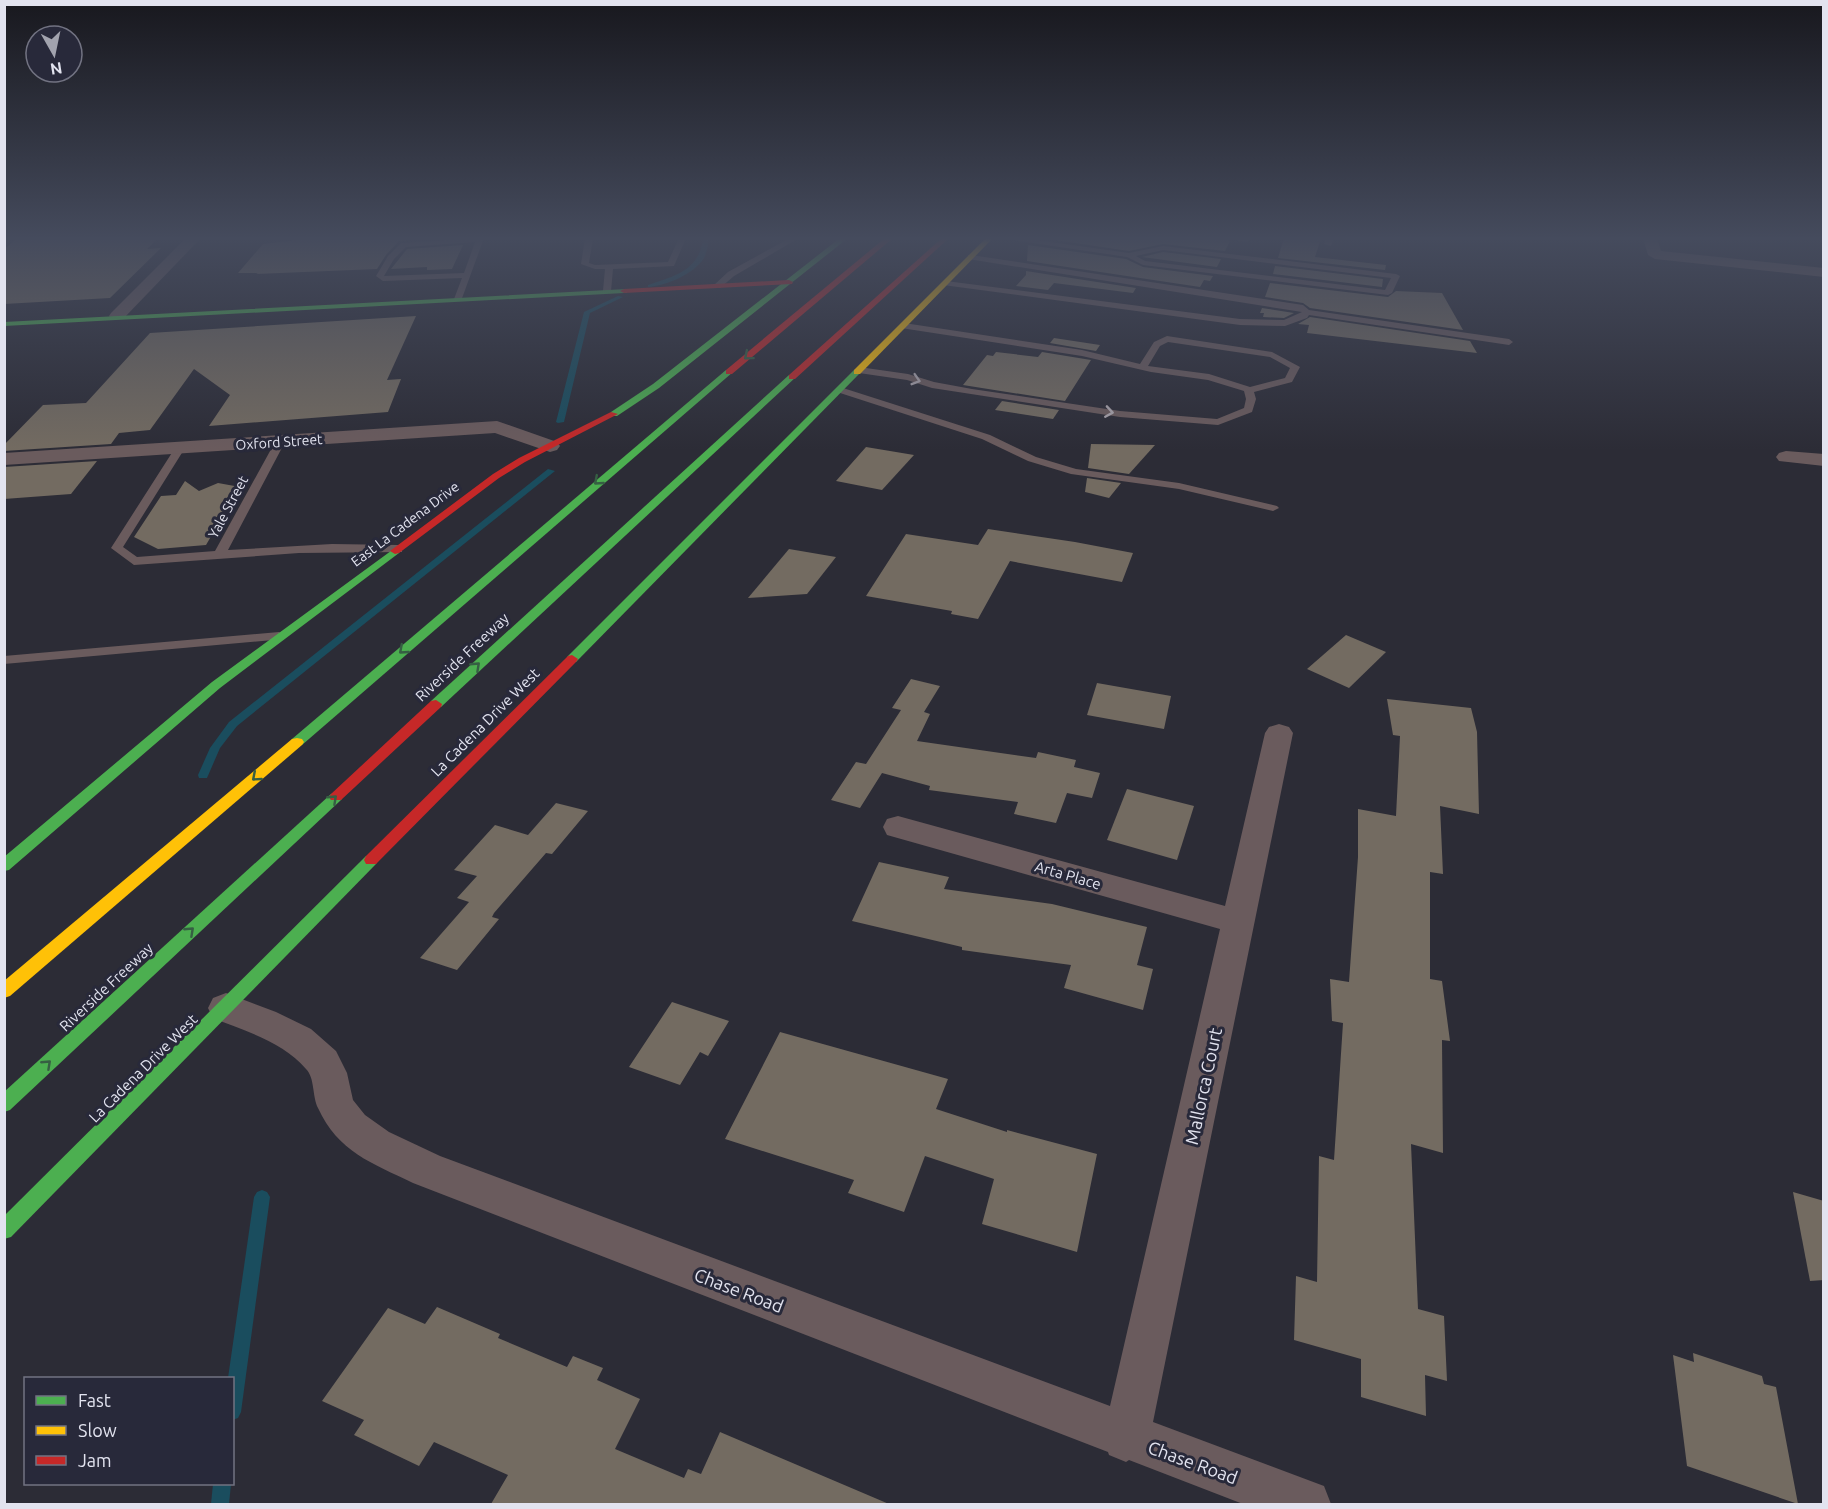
<svg xmlns="http://www.w3.org/2000/svg" width="1828" height="1509" viewBox="0 0 1828 1509" font-family="Ubuntu,sans-serif">
	<style>
		.lines { fill: none; stroke-linecap: round; stroke-linejoin: round }
		.stream { fill: #1a4d5e; fill-rule: evenodd }
		.building { fill: #736b61 }
		.lane { fill: #6a5b5d; fill-rule: evenodd }
		.street { fill: #6a5b5d; fill-rule: evenodd }
		.fast { fill: #4caf50; fill-rule: evenodd }
		.slow { fill: #ffc107; fill-rule: evenodd }
		.jam { fill: #c62828; fill-rule: evenodd }
		.oneway { stroke: #365f43 }
		.oneway2 { stroke: #aca6ad }
		.labels { text-anchor: middle; dominant-baseline: central; stroke-width: 6; stroke-linejoin: round; paint-order: stroke }
		.far-street-label { font-size: 14px; fill: #e2e3ef; stroke: #28293a }
		.street-label { font-size: 15px; fill: #e2e3ef; stroke: #28293a }
		.near-street-label { font-size: 18px; fill: #e2e3ef; stroke: #28293a }
	</style>
	<rect width="100%" height="100%" fill="#2c2c36"/>
	<g class="lines">
		<g class="stream">
			<path d="M703 238H709C708 245 707 252 704 258 694 274 666 286 648 287V285C675 276 700 270 703 238Z"/>
			<path d="M618 296 623 297 590 313 564 422 558 423 556 422 584 312Z"/>
			<path d="M548 469 555 471 237 726 220 748 207 778H199L198 775 210 748 229 722Z"/>
			<path d="M262 1190 267 1192 270 1197 241 1412 238 1418 232 1420V1378H228L254 1197 257 1192Z"/>
			<path d="M213 1484H231L229 1504H211Z"/>
		</g>
	</g>
	<g class="building">
		<path d="M18 238H158L147 249 161 248 110 298 4 304V249Z"/>
		<path d="M315 238H440L399 241 386 255 377 269 256 274 258 273H238L263 244Z"/>
		<path d="M1041 238H1223L1230 241 1225 251 1163 244 1129 251Z"/>
		<path d="M1284 238H1321L1315 257 1386 265 1385 270 1278 258Z"/>
		<path d="M463 245 452 269 427 270V267L391 269 407 249Z"/>
		<path d="M1028 245 1126 259 1143 267 1213 276 1210 281 1204 280 1200 287 1027 261Z"/>
		<path d="M1163 252 1221 259 1217 267 1142 257Z"/>
		<path d="M1275 266 1383 279 1382 287 1273 274Z"/>
		<path d="M1026 271 1136 288 1133 293 1054 283 1048 290 1016 286 1026 275Z"/>
		<path d="M1270 283 1388 297 1396 291 1442 293 1463 330 1310 308 1303 303 1265 297Z"/>
		<path d="M1262 308 1294 313 1284 318 1263 317 1264 313H1260Z"/>
		<path d="M416 316 387 380 401 379 388 412 209 426 230 395 194 369 150 430 119 433 111 444 4 451V445L43 405 86 403 150 333Z"/>
		<path d="M1310 317 1470 341 1477 353 1307 333 1309 325 1298 324Z"/>
		<path d="M1054 338 1100 345 1096 351 1050 343Z"/>
		<path d="M996 352 1038 357 1042 352 1091 360 1065 401 963 385 987 355 993 356Z"/>
		<path d="M1002 401 1059 410 1053 419 995 410Z"/>
		<path d="M1091 444 1155 445 1129 474 1088 468Z"/>
		<path d="M866 447 914 455 882 490 836 481Z"/>
		<path d="M97 461 71 494 4 499V467Z"/>
		<path d="M1087 478 1121 483 1109 498 1085 492Z"/>
		<path d="M185 481 199 491 218 483 240 487 206 545 158 549 134 537 161 496 176 495Z"/>
		<path d="M988 529 1075 542 1133 553 1122 582 1010 561 978 619 951 614 952 611 866 596 906 534 978 545Z"/>
		<path d="M789 549 836 557 807 594 748 598Z"/>
		<path d="M1346 635 1386 652 1349 688 1307 669Z"/>
		<path d="M911 679 940 686 924 712 930 714 917 741 1036 758 1038 752 1076 760 1074 767 1100 773 1092 798 1067 793 1056 823 1014 814 1018 802 929 790 930 786 882 773 860 808 831 800 856 762 866 764 901 710 892 708Z"/>
		<path d="M1097 683 1171 696 1164 729 1087 715Z"/>
		<path d="M1387 699 1471 708 1477 732 1479 814 1440 806 1443 874 1430 872V979L1442 981 1450 1041 1442 1040 1443 1153 1411 1144 1418 1309 1444 1316 1447 1381 1425 1375 1426 1416 1361 1397V1359L1294 1340 1296 1276 1317 1282 1319 1156 1334 1160 1343 1023 1332 1021 1330 979 1349 982 1358 857V809L1396 816 1400 736 1393 735Z"/>
		<path d="M1127 789 1194 806 1177 860 1107 840Z"/>
		<path d="M556 803 588 811 552 854 546 853 494 913 492 917 499 919 457 970 420 958 469 902 457 898 477 876 454 870 495 825 528 835Z"/>
		<path d="M879 862 949 877 944 889 1052 904 1147 927 1137 965 1153 969 1143 1010 1064 988 1071 965 962 950V947L852 921Z"/>
		<path d="M672 1002 729 1021 708 1056 700 1052 680 1085 629 1067Z"/>
		<path d="M780 1032 948 1079 936 1109 1007 1132V1130L1097 1154 1077 1252 982 1224 994 1179 925 1156 904 1212 848 1193 854 1180 725 1139Z"/>
		<path d="M1793 1192 1824 1201V1280L1810 1281Z"/>
		<path d="M437 1307 500 1334 498 1338 567 1367 573 1356 603 1368 597 1380 640 1399 615 1449 684 1478 688 1469 701 1474 720 1432 889 1504H491L508 1475 434 1442 419 1466 354 1435 364 1420 322 1401 388 1308 425 1324Z"/>
		<path d="M1693 1353 1762 1376 1764 1384 1776 1387 1798 1504 1687 1466 1673 1355 1694 1362Z"/>
	</g>
	<g class="lines">
		<g class="lane">
			<path d="M4 238H10L4 242Z"/>
			<path d="M484 238 461 301 454 299 462 278 383 281 376 276 388 256 401 243ZM475 242 464 273 384 276 394 259 406 247Z"/>
			<path d="M585 238H593L589 263 595 265 668 262 679 238H686L674 266 613 269 611 291 607 293 603 291 605 269H595L581 264Z"/>
			<path d="M790 238H799L734 276 720 288 713 286 728 272Z"/>
			<path d="M999 238H1022L1129 253 1163 246 1396 274 1400 276 1392 293 1388 295 1143 265 1127 257ZM1163 250 1391 278 1385 290 1145 261 1136 256Z"/>
			<path d="M1225 238H1249L1250 240 1246 242Z"/>
			<path d="M1326 238H1334L1331 246 1324 244Z"/>
			<path d="M971 255 1303 305 1309 310 1509 339 1513 342 1509 345 1309 315 1307 318 1285 326 1240 325 943 285V281H946L1240 319 1284 320 1302 312 968 259V255Z"/>
			<path d="M904 323 1082 350 1140 364 1154 342 1167 336 1272 352 1300 367 1292 382 1254 392 1256 399 1252 412 1218 425 1120 417 932 388 907 380 859 373 854 370 859 367 908 374 934 382 972 389 1120 411 1217 419 1244 408 1246 399 1244 391 1208 380 1151 372 1082 356 901 328 900 326ZM1168 342 1270 357 1290 368 1285 378 1250 387 1209 374 1148 366 1160 346Z"/>
			<path d="M837 388H843L990 435 1036 457 1076 469 1179 483 1277 506 1279 508 1273 511 1179 489 1071 474 1028 461 982 439 837 392Z"/>
			<path d="M280 439 285 442 228 550 332 544 398 545 402 546V552L299 553 134 565 111 548 175 448 180 445 185 448 123 547 137 557 215 551 275 442Z"/>
			<path d="M279 632 286 636 284 639 4 664V656Z"/>
		</g>
		<g class="street">
			<path d="M186 238H201L123 319H111L109 316 111 313Z"/>
			<path d="M1643 238H1657L1661 251 1824 268V277L1655 259 1648 255Z"/>
			<path d="M497 421 557 442 560 446 557 450 550 452 495 433 4 465V453Z"/>
			<path d="M1786 451 1824 454V466L1779 461 1776 457 1779 453Z"/>
			<path d="M1279 724 1289 727 1293 733 1153 1422 1324 1486 1331 1504H1243L1129 1460 1126 1462 1109 1455 1108 1452 413 1183C372 1163 338 1152 318 1108 312 1096 315 1078 306 1069 283 1042 245 1031 213 1018L208 1008 213 998 226 993 276 1012 311 1029 336 1051 347 1073 353 1100 365 1115 389 1132 440 1156 1110 1406 1220 929 887 835 883 827 887 819 898 816 1225 906 1265 733 1269 727Z"/>
		</g>
		<g class="fast">
			<path d="M840 238H848L659 388 617 416H611V412L653 384Z"/>
			<path d="M627 289V293H624L4 326V322Z"/>
			<path d="M726 370 733 372 302 745H292L290 742 292 739Z"/>
			<path d="M854 370 861 372 576 662H568L566 659 568 656Z"/>
			<path d="M789 375 796 377 441 707H431L430 704 431 701Z"/>
			<path d="M395 548 400 551 399 553 220 688 9 870 4 871V857L212 682Z"/>
			<path d="M336 792 343 797 341 800 10 1110 4 1112V1092L331 794Z"/>
			<path d="M371 855 376 856 378 860 376 864 11 1237 4 1239V1216L366 856Z"/>
		</g>
		<g class="slow">
			<path d="M986 238H993L860 374H854V370Z"/>
			<path d="M297 738 302 739 304 742 302 745 10 996 4 998V981L292 739Z"/>
		</g>
		<g class="jam">
			<path d="M885 238H893L732 374H726V370Z"/>
			<path d="M942 238H949L795 379H789V375Z"/>
			<path d="M789 280 793 282 792 284 624 293 620 291 624 289Z"/>
			<path d="M611 412 618 414 525 462 499 478 399 553 395 554 390 551 493 474 519 458Z"/>
			<path d="M572 655 578 659 576 662 376 864H366L364 860 366 856 568 656Z"/>
			<path d="M436 700 442 704 441 707 341 800H331L329 797 331 794 431 701Z"/>
		</g>
	</g>
	<defs><path id="oneway-chevron" d="M-2-3.5L2.5 0L-2 3.5" fill="none" stroke-width="1.6" stroke-linecap="round" stroke-linejoin="round" transform="scale(1.5)"/></defs>
	<g class="oneway">
		<use href="#oneway-chevron" transform="translate(748 356) rotate(140)"/>
		<use href="#oneway-chevron" transform="translate(598 481) rotate(139)"/>
		<use href="#oneway-chevron" transform="translate(403 650) rotate(139)"/>
		<use href="#oneway-chevron" transform="translate(476 666) rotate(-43)"/>
		<use href="#oneway-chevron" transform="translate(256 777) rotate(139)"/>
		<use href="#oneway-chevron" transform="translate(333 799) rotate(-43)"/>
		<use href="#oneway-chevron" transform="translate(190 931) rotate(-43)"/>
		<use href="#oneway-chevron" transform="translate(47 1064) rotate(-43)"/>
	</g>
	<g class="oneway2">
		<use href="#oneway-chevron" transform="translate(916 380) rotate(17)"/>
		<use href="#oneway-chevron" transform="translate(1109 412) rotate(9)"/>
	</g>
	<linearGradient id="sky" x2="0" y2="1"><stop stop-color="#18181e"/><stop offset="0.53" stop-color="#454b5d"/><stop offset="1" stop-color="#454b5d" stop-opacity="0"/></linearGradient>
	<rect width="1828" height="450" fill="url(#sky)"/>
	<g class="labels">
		<g class="far-street-label">
			<text transform="translate(279 442) rotate(-4)">Oxford Street</text>
			<text transform="translate(228 507) rotate(-62)">Yale Street</text>
			<text transform="translate(405 524) rotate(-37)">East La Cadena Drive</text>
		</g>
		<g class="street-label">
			<text transform="translate(462 657) rotate(-43)">Riverside Freeway</text>
			<text transform="translate(485 722) rotate(-45)">La Cadena Drive West</text>
			<text transform="translate(1068 875) rotate(16)">Arta Place</text>
			<text transform="translate(106 987) rotate(-43)">Riverside Freeway</text>
			<text transform="translate(143 1068) rotate(-45)">La Cadena Drive West</text>
		</g>
		<g class="near-street-label">
			<text transform="translate(1203 1086) rotate(-78)">Mallorca Court</text>
			<text transform="translate(739 1290) rotate(21)">Chase Road</text>
			<text transform="translate(1193 1462) rotate(20)">Chase Road</text>
		</g>
	</g>
	<rect width="1828" height="1509" fill="none" stroke="#e2e3ef" stroke-width="12"/>
	<rect x="24" y="1377" width="210" height="108" fill="#28293a" stroke="#727382" stroke-width="1.5"/>
	<rect x="36" y="1396" width="30" height="9" fill="#4caf50" stroke="#727382" stroke-width="1.5"/>
	<text x="78" y="1407" font-size="18" fill="#e2e3ef">Fast</text>
	<rect x="36" y="1426" width="30" height="9" fill="#ffc107" stroke="#727382" stroke-width="1.5"/>
	<text x="78" y="1437" font-size="18" fill="#e2e3ef">Slow</text>
	<rect x="36" y="1456" width="30" height="9" fill="#c62828" stroke="#727382" stroke-width="1.5"/>
	<text x="78" y="1467" font-size="18" fill="#e2e3ef">Jam</text>
	<g transform="translate(54 54) rotate(171)"><circle r="28" fill="#28293a" stroke="#727382" stroke-width="1.5"/>
	<path d="M0-4.5L10 22L0 15L-10 22Z" fill="#a2a3ae"/>
	<text y="-9" font-size="16" font-weight="bold" text-anchor="middle" fill="#e2e3ef">N</text>
	</g>
</svg>
